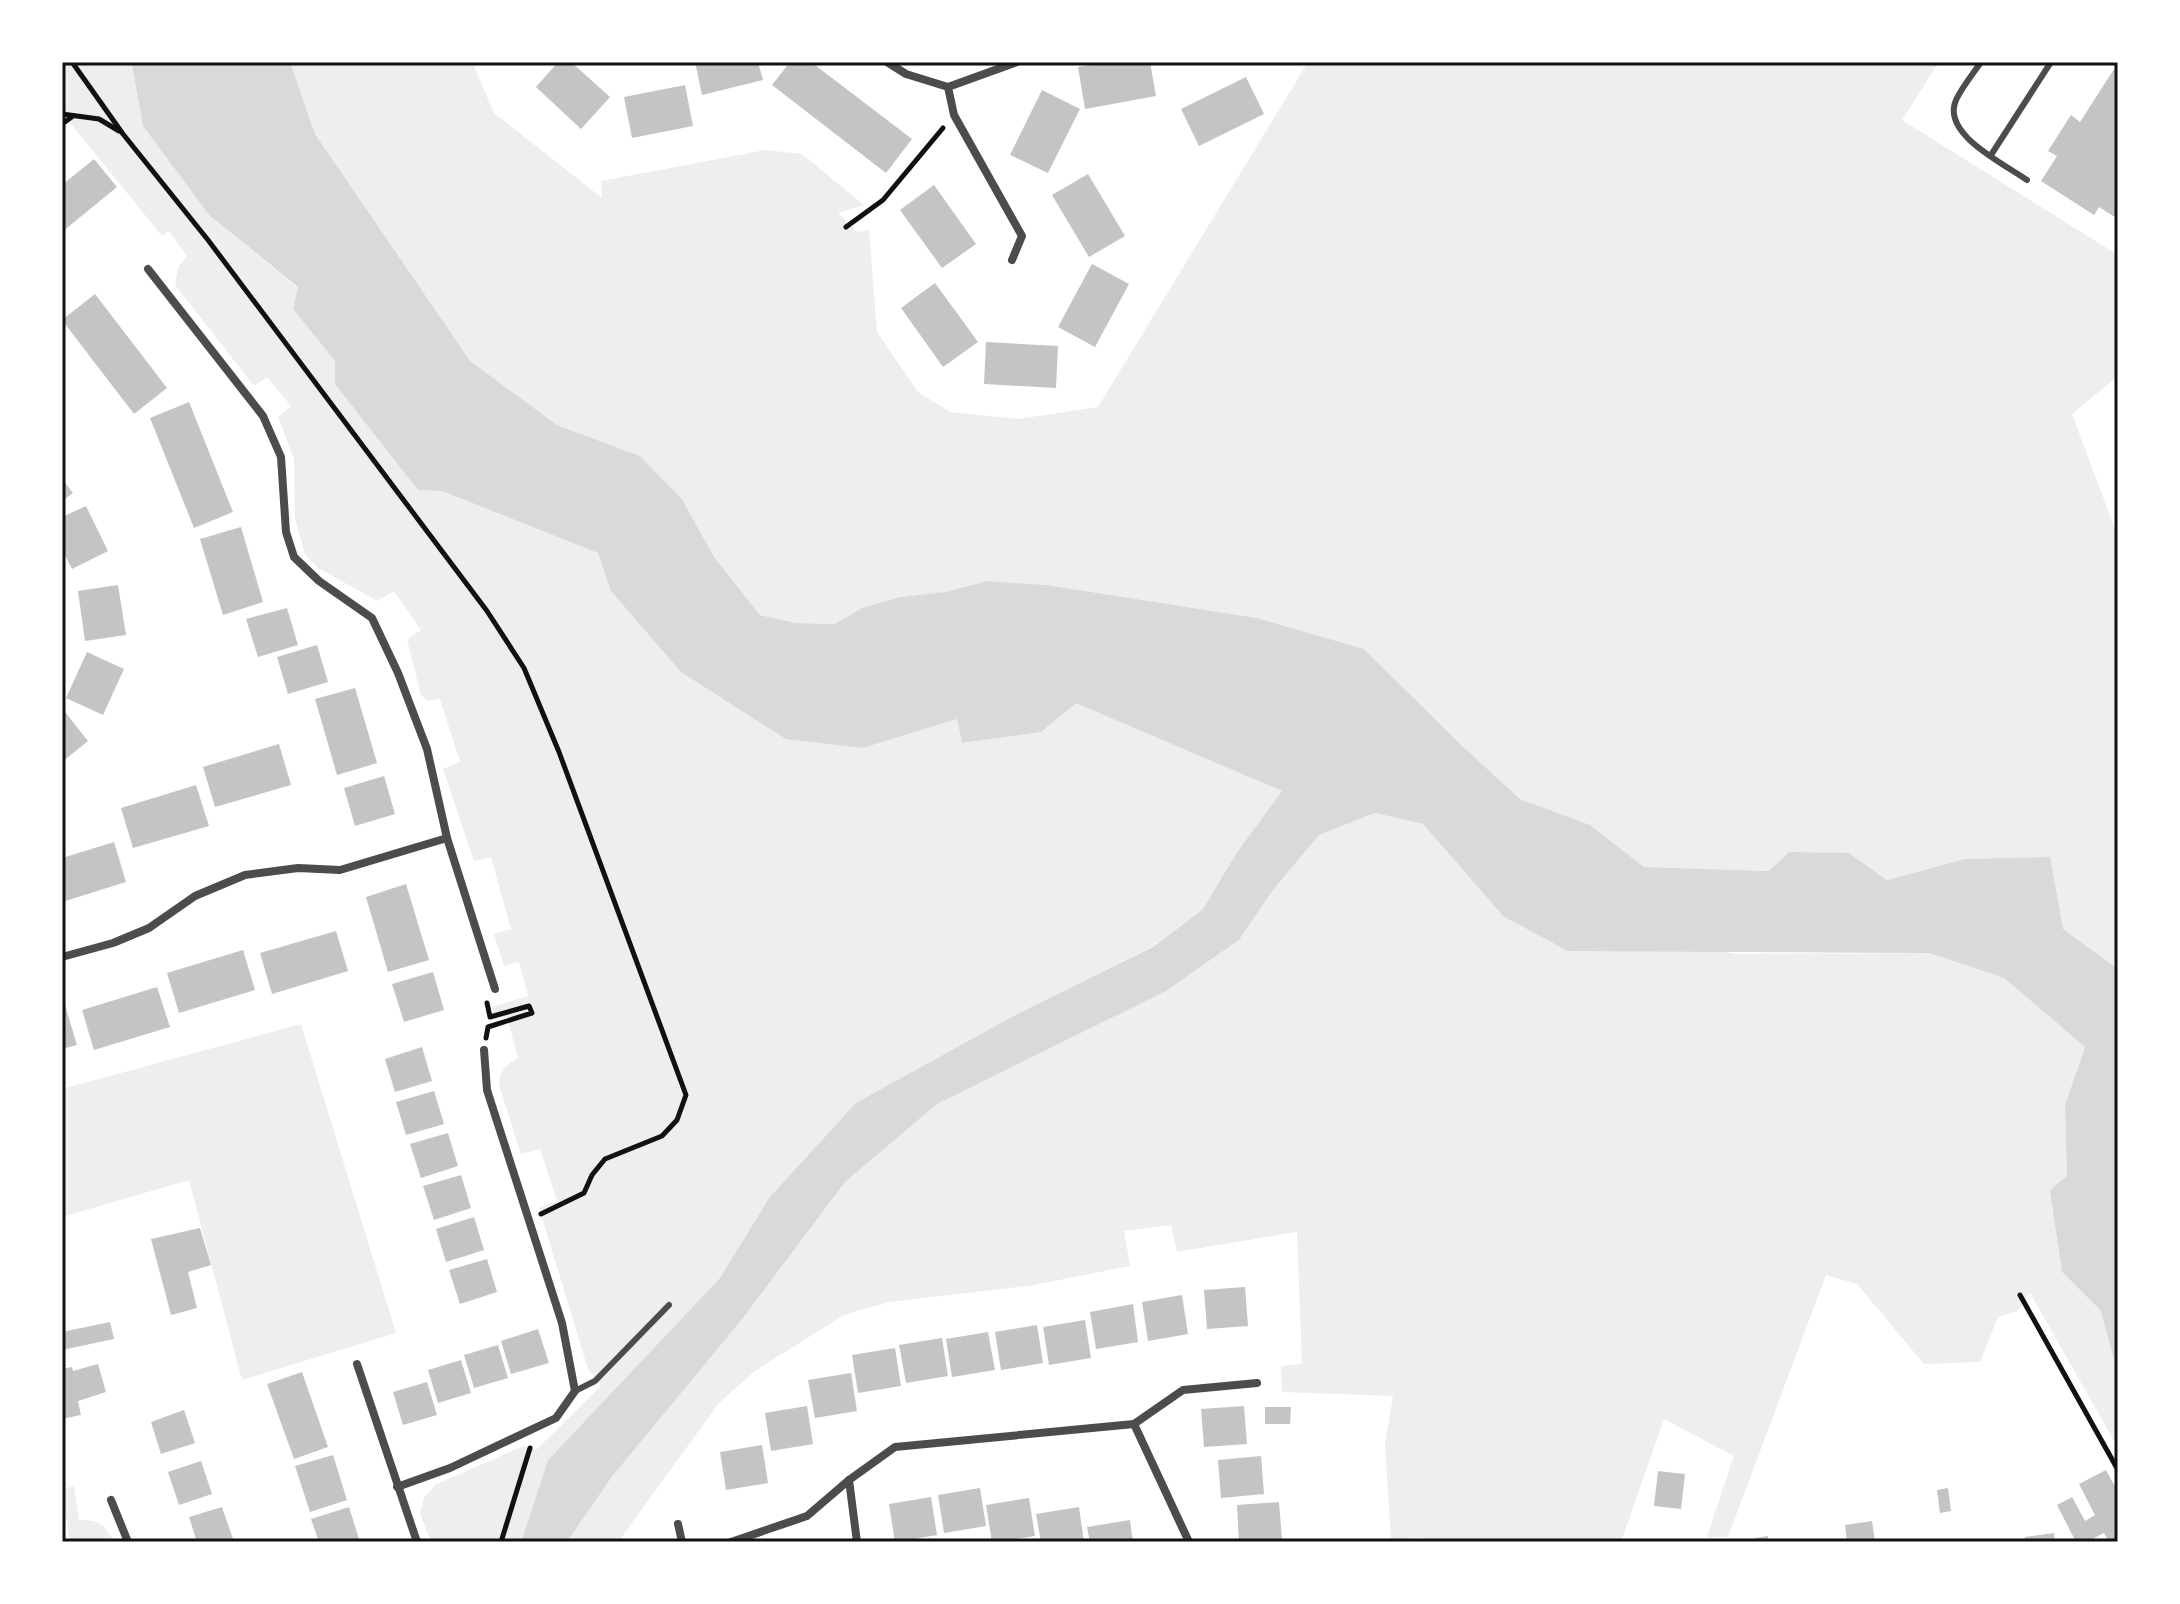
<svg xmlns="http://www.w3.org/2000/svg" width="2180" height="1604" viewBox="0 0 2180 1604" font-family="Commissioner,sans-serif">
	<style>
		.green { fill: #eee }
		.water { fill: #d9d9d9 }
		.building { fill: #c4c4c4 }
		.lines { fill: none; stroke-linecap: round; stroke-linejoin: round }
		.path { stroke: #111; stroke-width: 5 }
		.service { stroke: #4c4c4c; stroke-width: 6 }
		.minor { stroke: #4c4c4c; stroke-width: 8 }
		.neatline { fill: none; stroke: #111; stroke-width: 3 }
	</style>
	<rect width="100%" height="100%" fill="#fff"/>
	<g class="green">
		<path d="M62 62H134L132 64 210 216 298 288 293 309 335 361 418 490 442 491 598 553 611 591 863 748 957 719 962 743 1041 732 1076 702 1282 791 1203 909 1152 947 1021 1012 769 1198 720 1278 548 1460 521 1542H431L420 1514 424 1498 435 1485 523 1446 536 1450 601 1386 588 1369 539 1208 557 1201 540 1149 521 1154 499 1085C500 1070 506 1065 518 1058L507 1017 495 1020 492 1007 528 996 519 962 504 966 494 934 511 929 491 857 474 861 443 769 460 762 440 699 427 701 421 695 407 640 421 630 394 591 377 601 318 568 305 554 295 519 294 459 278 417 291 406 267 377 254 386 175 285 178 267 187 256 169 231 162 236 62 113Z"/>
		<path d="M290 62H472L494 113 602 198 601 181 765 150 802 154 864 205 838 213 857 232 869 230 877 332 918 392 950 412 1018 419 1098 407 1308 62H1939L1902 120 2118 255V376L2072 414 2118 537V969L1965 859 1887 880 1849 853 1769 871 1644 867 1590 825 1520 799 1457 741 1364 649 1257 618 1047 585 987 581 945 592 900 597 862 608 835 624 796 623 760 615 714 557 682 499 640 456 557 425 470 362 315 134Z"/>
		<path d="M1375 813 1423 824 1503 916 1736 954 1929 953 2004 978 2085 1047 2065 1105 2067 1176 2062 1272 2101 1311 2118 1376V1448L2030 1293 2018 1311 1998 1317 1980 1362 1924 1364 1857 1284 1826 1275 1728 1537H1707L1734 1456 1664 1419 1622 1539 1599 1542H1426L1424 1538 1391 1540 1385 1444 1393 1396 1282 1392 1281 1366 1302 1364 1297 1232 1177 1252 1171 1225 1124 1231 1130 1266 1034 1285 889 1302 844 1315 755 1371 719 1403 618 1542H567L611 1478 743 1318 845 1182 937 1104 1166 991 1239 940 1273 890 1319 835Z"/>
		<path d="M301 1024 396 1333 242 1380 189 1180 62 1217V1089Z"/>
		<path d="M74 1486 79 1520C100 1520 105 1524 114 1542H70L62 1490Z"/>
	</g>
	<path class="water" d="M134 62H290L315 134 470 361 557 425 640 456 682 499 714 557 760 615 796 623 835 624 862 608 900 597 945 592 987 581 1047 585 1257 618 1364 649 1457 741 1520 799 1590 825 1644 867 1769 871 1789 852 1849 853 1887 880 1965 859 2050 857 2063 929 2118 969V1376L2101 1311 2062 1272 2050 1190 2067 1176 2065 1105 2085 1047 2004 978 1929 953 1568 951 1503 916 1423 824 1375 813 1319 835 1273 890 1239 940 1166 991 937 1104 845 1182 743 1318 611 1478 567 1542H521L548 1460 720 1278 769 1198 856 1103 1021 1012 1153 947 1203 909 1236 854 1282 791 1076 703 1041 732 962 743 957 719 863 748 786 739 681 672 611 591 598 553 442 491 418 490 335 384V361L293 309 298 287 210 216 143 126 132 64Z"/>
	<g class="building">
		<path d="M558 62H571L610 97 581 129 536 87Z"/>
		<path d="M695 62H758L763 80 702 95Z"/>
		<path d="M790 62H811L912 139 886 173 772 85Z"/>
		<path d="M1108 62H1150L1156 96 1085 109 1078 67Z"/>
		<path d="M2116 66 2118 67V219L2099 207 2094 215 2041 181 2057 156 2048 151 2071 115 2080 122Z"/>
		<path d="M1246 77 1264 114 1199 146 1181 109Z"/>
		<path d="M685 85 693 126 632 138 624 97Z"/>
		<path d="M1042 90 1080 109 1048 173 1010 155Z"/>
		<path d="M94 159 117 187 62 232V185Z"/>
		<path d="M1088 174 1125 236 1089 257 1052 195Z"/>
		<path d="M934 185 976 244 942 268 900 210Z"/>
		<path d="M1092 264 1129 284 1095 347 1058 327Z"/>
		<path d="M935 283 978 342 943 367 901 308Z"/>
		<path d="M95 294 167 388 134 414 62 320Z"/>
		<path d="M986 342 1058 346 1056 388 984 384Z"/>
		<path d="M189 402 233 512 194 528 150 418Z"/>
		<path d="M62 479 73 493 62 501Z"/>
		<path d="M86 506 108 551 72 569 62 549V517Z"/>
		<path d="M241 527 263 602 223 615 200 539Z"/>
		<path d="M118 585 126 635 85 641 78 591Z"/>
		<path d="M287 608 298 645 258 657 246 619Z"/>
		<path d="M317 645 328 682 288 694 277 657Z"/>
		<path d="M87 652 124 669 103 715 66 698Z"/>
		<path d="M355 688 377 763 337 775 315 699Z"/>
		<path d="M62 708 88 741 62 762Z"/>
		<path d="M279 744 291 785 215 807 203 767Z"/>
		<path d="M384 776 395 814 355 826 344 788Z"/>
		<path d="M196 785 209 826 133 848 121 808Z"/>
		<path d="M114 842 126 882 62 902V858Z"/>
		<path d="M406 884 429 960 388 972 366 897Z"/>
		<path d="M336 931 348 971 272 994 260 953Z"/>
		<path d="M243 950 255 990 179 1013 167 973Z"/>
		<path d="M433 972 444 1010 404 1022 392 984Z"/>
		<path d="M157 987 170 1027 94 1050 82 1010Z"/>
		<path d="M62 1005H65L77 1045 62 1049Z"/>
		<path d="M422 1047 432 1081 395 1092 385 1059Z"/>
		<path d="M434 1091 444 1124 406 1135 396 1102Z"/>
		<path d="M448 1133 458 1166 421 1178 410 1144Z"/>
		<path d="M461 1175 471 1208 434 1220 423 1186Z"/>
		<path d="M474 1217 484 1250 446 1262 436 1229Z"/>
		<path d="M200 1228 211 1265 188 1272 197 1308 171 1315 151 1239Z"/>
		<path d="M487 1259 497 1292 460 1304 449 1270Z"/>
		<path d="M1245 1287 1248 1326 1207 1329 1204 1290Z"/>
		<path d="M1182 1295 1188 1334 1148 1341 1142 1302Z"/>
		<path d="M1133 1304 1138 1342 1096 1349 1090 1312Z"/>
		<path d="M1085 1320 1091 1358 1049 1365 1043 1327Z"/>
		<path d="M110 1322 114 1339 62 1350V1332Z"/>
		<path d="M1037 1325 1043 1363 1001 1370 995 1332Z"/>
		<path d="M538 1329 549 1363 511 1374 501 1341Z"/>
		<path d="M988 1332 995 1370 952 1377 946 1339Z"/>
		<path d="M942 1338 948 1376 906 1383 899 1345Z"/>
		<path d="M498 1345 508 1378 474 1388 464 1355Z"/>
		<path d="M895 1348 901 1386 858 1393 852 1355Z"/>
		<path d="M461 1360 471 1393 438 1403 428 1370Z"/>
		<path d="M98 1364 106 1392 78 1401 81 1415 62 1419V1369L72 1367 73 1371Z"/>
		<path d="M302 1372 328 1447 294 1459 267 1384Z"/>
		<path d="M851 1373 857 1411 815 1418 808 1380Z"/>
		<path d="M427 1382 437 1415 403 1425 393 1392Z"/>
		<path d="M807 1406 813 1444 771 1451 765 1413Z"/>
		<path d="M1244 1406 1247 1444 1204 1447 1201 1409Z"/>
		<path d="M1265 1407H1291L1290 1424H1265Z"/>
		<path d="M184 1410 195 1443 161 1454 151 1422Z"/>
		<path d="M762 1445 768 1483 726 1490 720 1452Z"/>
		<path d="M333 1455 347 1500 310 1512 295 1466Z"/>
		<path d="M1261 1456 1264 1494 1221 1498 1218 1460Z"/>
		<path d="M201 1461 212 1494 179 1505 168 1472Z"/>
		<path d="M2106 1470 2118 1492V1542H2109L2104 1533 2094 1538 2095 1542H2076L2057 1505 2072 1497 2085 1521 2095 1515 2079 1484Z"/>
		<path d="M1658 1471 1685 1474 1681 1509 1654 1506Z"/>
		<path d="M980 1488 986 1526 944 1533 938 1495Z"/>
		<path d="M1948 1488 1951 1511 1940 1513 1937 1490Z"/>
		<path d="M931 1497 937 1535 895 1542 889 1504Z"/>
		<path d="M1029 1498 1035 1536 992 1542 986 1505Z"/>
		<path d="M1279 1502 1282 1540 1239 1542 1237 1505Z"/>
		<path d="M222 1507 233 1539 225 1542H197L189 1517Z"/>
		<path d="M349 1507 360 1542H319L311 1519Z"/>
		<path d="M1079 1507 1084 1542H1041L1036 1514Z"/>
		<path d="M1130 1520 1133 1542H1090L1087 1527Z"/>
		<path d="M1872 1521 1875 1542H1847L1845 1525Z"/>
		<path d="M2054 1533 2055 1542H2026L2025 1537Z"/>
		<path d="M1768 1536 1769 1542H1756L1755 1538Z"/>
	</g>
	<g class="lines">
		<g class="path">
			<path d="M72 62 123 134 208 240 487 611 524 668 559 752 686 1095 677 1120 662 1136 605 1159 592 1175 584 1193 541 1214"/>
			<path d="M62 114 99 119 119 131"/>
			<path d="M62 124 73 116"/>
			<path d="M846 227 883 200 943 128"/>
			<path d="M486 1038 488 1027 532 1013 529 1006 490 1017 487 1003"/>
			<path d="M2020 1295 2118 1470"/>
			<path d="M501 1542 530 1448"/>
		</g>
		<g class="service">
			<path d="M1981 62C1973 74 1962 87 1956 100 1941 134 2003 163 2027 180"/>
			<path d="M1991 155 2051 62"/>
			<path d="M575 1391 595 1381 669 1305"/>
		</g>
		<g class="minor">
			<path d="M887 62 906 74 948 87"/>
			<path d="M1012 260 1022 236 954 115 948 87 1017 62"/>
			<path d="M148 269 263 416 281 457 286 532 294 557 319 581 372 618 398 673 427 749 447 838 495 989"/>
			<path d="M62 957 113 943 149 928 195 896 245 875 298 868 340 870 447 838"/>
			<path d="M357 1364 417 1542"/>
			<path d="M1134 1424 1189 1542"/>
			<path d="M849 1480 857 1542"/>
			<path d="M397 1487 450 1468 556 1418 575 1391 562 1323 487 1090 484 1050"/>
			<path d="M111 1500 128 1542"/>
			<path d="M678 1524 682 1542"/>
			<path d="M731 1542 807 1516 849 1480 895 1447 1134 1424 1183 1390 1257 1383"/>
		</g>
	</g>
	<rect width="2180" height="1604" fill="none" stroke="#ffffff" stroke-width="128"/>
	<rect x="64" y="64" width="2052" height="1476" class="neatline"/>
</svg>
